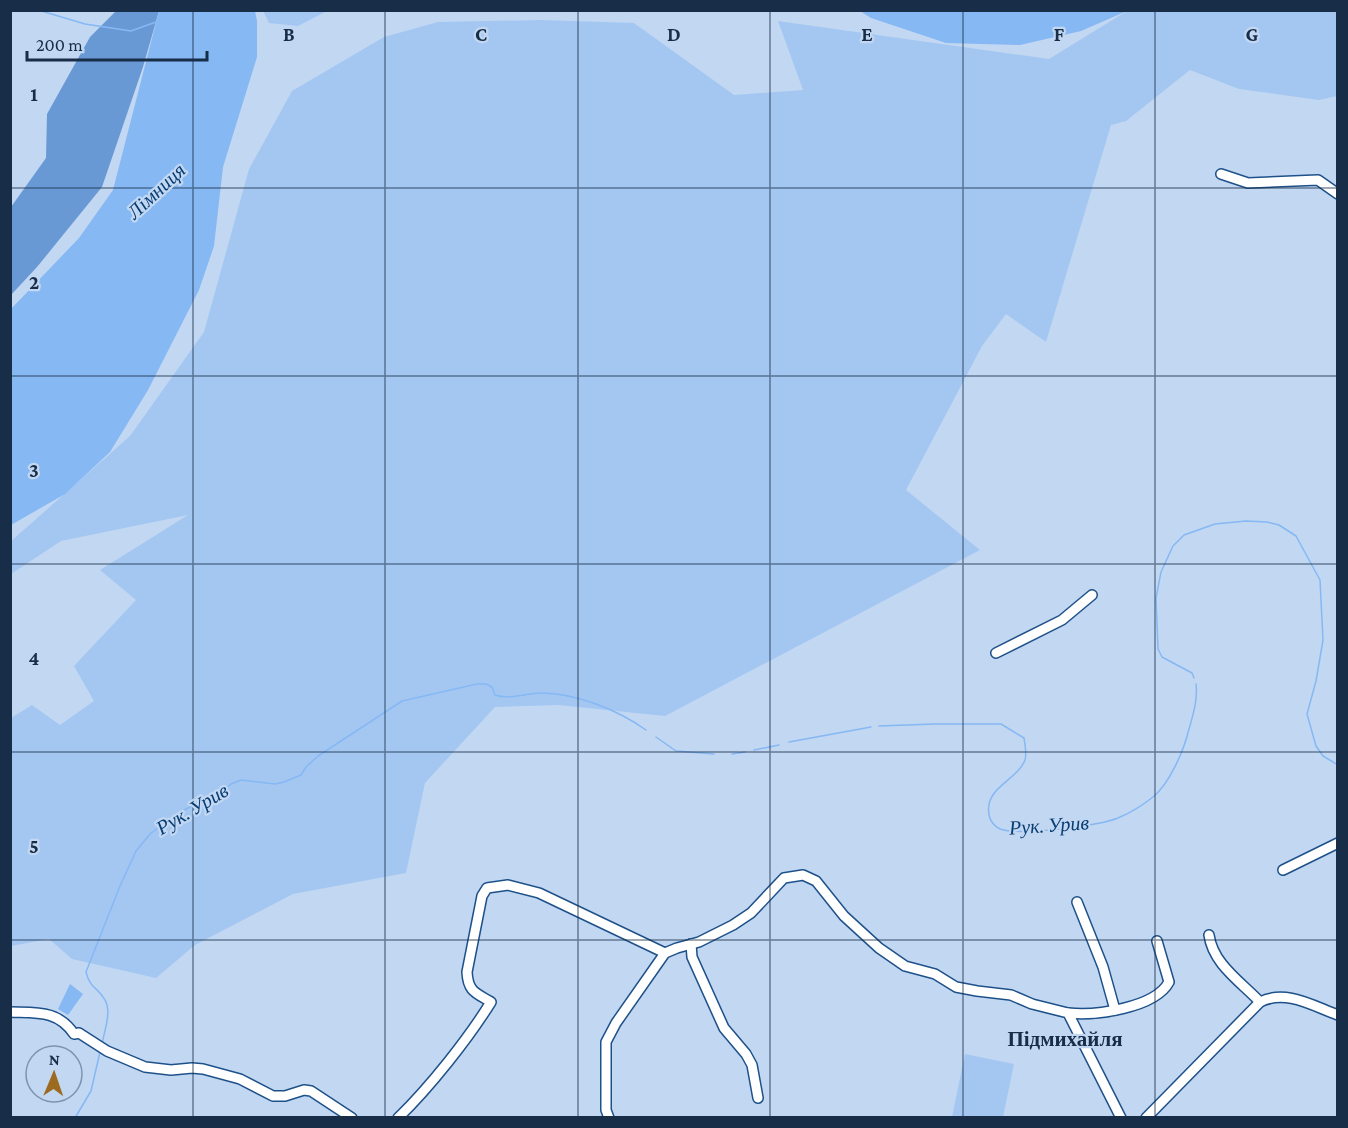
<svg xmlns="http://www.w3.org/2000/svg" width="1348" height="1128" viewBox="0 0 1348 1128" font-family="'Crimson Pro',serif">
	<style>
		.green { fill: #a4c7f2 }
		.forest { fill: #6999d4 }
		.water { fill: #86b8f4 }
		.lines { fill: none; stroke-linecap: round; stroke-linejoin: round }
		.stream { stroke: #86b8f4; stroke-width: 1.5 }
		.minor-casing { stroke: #1e5189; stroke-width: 12 }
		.minor { stroke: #fff; stroke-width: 9 }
		.grid { fill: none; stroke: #182d47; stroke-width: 1.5; stroke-opacity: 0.55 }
		.labels { text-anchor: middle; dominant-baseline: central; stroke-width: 4.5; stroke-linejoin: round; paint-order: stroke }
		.water-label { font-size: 20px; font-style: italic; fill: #083d72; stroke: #c2d7f2 }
		.quarter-label { font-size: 21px; font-weight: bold; fill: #182d47; stroke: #c2d7f2 }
		.grid-label { font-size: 20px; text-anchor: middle; font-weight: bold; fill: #182d47; stroke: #c2d7f2; stroke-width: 4.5; stroke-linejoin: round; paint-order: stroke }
	</style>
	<rect width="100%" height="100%" fill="#c2d7f2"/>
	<g class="green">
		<path d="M263 11H327L298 26 269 23Z"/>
		<path d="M1127 11H1337V96L1319 100 1239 89 1190 70 1126 121 1111 125 1046 342 1006 314 982 346 906 490 980 550 665 716 558 705 495 707 425 783 406 873 293 894 195 945 156 978 72 959 49 939 11 946V718L32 705 60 725 94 701 74 666 136 600 100 570 188 515 61 541 11 574 10 542 130 436 204 332 249 169 292 91 384 37 438 22 541 20 634 23 734 95 803 90 778 21 1049 59Z"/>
		<path d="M965 1054 1014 1064 1003 1117H952Z"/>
	</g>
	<path class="forest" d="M116 11H159L143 67 102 187 37 267 11 295V207L46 158 47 114 90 37Z"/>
	<g class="water">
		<path d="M159 11H255L257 21V57L223 167 214 246 199 290 148 390 110 452 65 494 11 525V309L79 238 113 190Z"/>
		<path d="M860 11V10L1127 11 1081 31 1020 45 946 43 871 18Z"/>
		<path d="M70 984 83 994 68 1015 58 1009Z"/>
	</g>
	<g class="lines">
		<g class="stream">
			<path d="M38 10 85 24 131 31 156 22"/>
			<path d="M1194 678 1192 673 1162 657 1158 649 1156 598 1161 572 1173 546 1184 535 1215 524 1246 521 1267 522 1279 525 1296 536 1320 580 1323 640 1316 681 1307 714 1316 746 1323 756 1338 765"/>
			<path d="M879 726 935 724H1001L1024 738C1025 745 1027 753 1025 760 1017 781 984 787 989 815 990 821 995 827 1000 829 1021 836 1097 826 1118 818 1130 813 1143 805 1153 797 1170 783 1184 750 1189 729 1193 715 1198 699 1196 684"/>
			<path d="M656 737 676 751 714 754"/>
			<path d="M789 742 871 727"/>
			<path d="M754 750 779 745"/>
			<path d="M732 754 745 752"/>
			<path d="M102 1044C104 1032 112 1012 105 1000 99 988 90 989 86 972L120 886 136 851 150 834 178 813 222 791 231 784 241 780 275 784 284 782 301 775 306 767 318 756 402 701 477 684H486L492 687 495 695C509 700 526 693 541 693 576 693 618 710 646 730"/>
			<path d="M75 1118 91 1091 100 1052"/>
		</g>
		<defs>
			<g id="minor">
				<path d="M1221 174 1248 183 1318 180 1338 194"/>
				<path d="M996 653 1062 620 1092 595"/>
				<path d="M1283 870 1338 843"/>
				<path d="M1077 902 1103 967 1115 1010"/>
				<path d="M1209 935C1213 964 1240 981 1260 1002"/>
				<path d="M691 944 692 957 724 1028 746 1054 752 1065 758 1098"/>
				<path d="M10 1012C37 1013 58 1010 74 1034L79 1033 107 1051 145 1067 171 1070 192 1068 203 1069 240 1079 273 1096H285L304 1090 311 1091 352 1118"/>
				<path d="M1068 1013C1095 1016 1155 1008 1169 982L1157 941"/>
				<path d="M398 1118C430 1087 468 1039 491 1002 476 993 468 992 467 972L482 896 487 888 508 885 539 893 665 953"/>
				<path d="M609 1118 606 1110V1042L616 1023 665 953 677 948 699 942 733 925 751 913 784 878 803 875 816 881 844 916 879 948 905 966 935 974 956 987 977 991 1011 995 1032 1004 1068 1013 1121 1118"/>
				<path d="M1146 1118 1260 1002C1286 989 1313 1006 1338 1015"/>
			</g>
		</defs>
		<use href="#minor" class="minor-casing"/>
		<use href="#minor" class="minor"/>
	</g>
	<path class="grid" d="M193 10V1118M385 10V1118M578 10V1118M770 10V1118M963 10V1118M1155 10V1118M10 188H1338M10 376H1338M10 564H1338M10 752H1338M10 940H1338"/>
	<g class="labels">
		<g class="water-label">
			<text transform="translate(156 191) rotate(-43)">Лімниця</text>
			<text transform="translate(192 809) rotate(-31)">Рук. Урив</text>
			<text transform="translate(1049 825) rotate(-4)">Рук. Урив</text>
		</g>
		<g class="quarter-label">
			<text x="1065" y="1039">Підмихайля</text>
		</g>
	</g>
	<g class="grid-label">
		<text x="289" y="41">B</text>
		<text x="481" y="41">C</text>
		<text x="674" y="41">D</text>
		<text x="867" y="41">E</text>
		<text x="1059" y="41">F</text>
		<text x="1252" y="41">G</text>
		<text x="34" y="101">1</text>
		<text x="34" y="289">2</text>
		<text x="34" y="477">3</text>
		<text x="34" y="665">4</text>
		<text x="34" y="853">5</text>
	</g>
	<rect width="1348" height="1128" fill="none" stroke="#182d47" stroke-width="24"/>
	<g transform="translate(54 1074) rotate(2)"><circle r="28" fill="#c2d7f2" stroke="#7e93ae" stroke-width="1.5"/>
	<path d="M0-4.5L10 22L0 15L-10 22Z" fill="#9c6b1f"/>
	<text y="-9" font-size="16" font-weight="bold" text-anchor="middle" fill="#182d47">N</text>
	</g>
	<path d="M27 51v9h180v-9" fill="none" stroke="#182d47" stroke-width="3"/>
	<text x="36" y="51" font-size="18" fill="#182d47" stroke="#c2d7f2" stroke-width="4.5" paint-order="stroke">200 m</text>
</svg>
